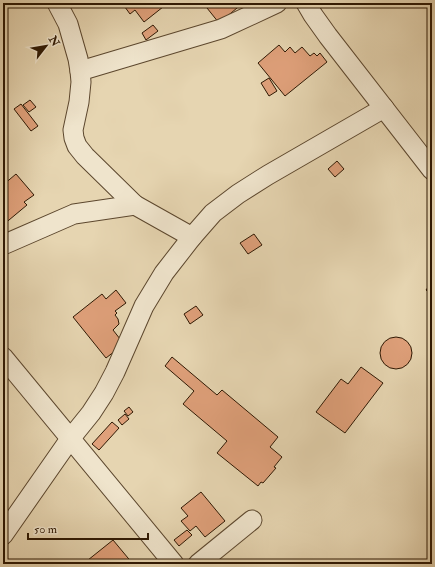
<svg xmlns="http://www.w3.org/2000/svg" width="435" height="567" viewBox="0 0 435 567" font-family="'IM FELL Double Pica',serif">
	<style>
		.building { fill: #dfa07a; stroke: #2e1803 }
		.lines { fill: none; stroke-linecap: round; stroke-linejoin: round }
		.minor-casing { stroke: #5c472e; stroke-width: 21 }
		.minor { stroke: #efe4cc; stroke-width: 19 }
	</style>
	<rect width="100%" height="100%" fill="#e6d5b1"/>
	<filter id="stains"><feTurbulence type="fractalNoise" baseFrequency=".005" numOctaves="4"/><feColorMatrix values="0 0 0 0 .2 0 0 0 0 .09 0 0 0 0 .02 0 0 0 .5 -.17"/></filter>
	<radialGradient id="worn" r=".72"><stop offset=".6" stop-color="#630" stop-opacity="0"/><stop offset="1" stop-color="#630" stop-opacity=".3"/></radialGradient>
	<g class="building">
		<path d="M122 3H168L144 22 135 10 130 14Z"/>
		<path d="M203 3H243L219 23Z"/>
		<path d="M153 25 158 31 146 40 142 33Z"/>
		<path d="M279 45 285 52 290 47 295 53 302 47 310 56 314 53 317 56 320 53 327 62 285 96 258 63Z"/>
		<path d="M269 78 277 91 269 96 261 83Z"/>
		<path d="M30 100 36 107 29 112 23 105Z"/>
		<path d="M21 104 38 126 31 131 14 109Z"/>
		<path d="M337 161 344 169 335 177 328 169Z"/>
		<path d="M16 174 34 195 24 202 27 205 3 225V185Z"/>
		<path d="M254 234 262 245 248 254 240 243Z"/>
		<path d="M432 282V295L426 290Z"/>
		<path d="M116 290 126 303 115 311 117 313 115 315 118 319 119 324 113 330 124 344 106 358 73 317 102 294 106 299Z"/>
		<path d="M196 306 203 315 190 324 184 314Z"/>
		<circle cx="396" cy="353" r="16"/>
		<path d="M172 357 217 395 222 390 278 437 270 447 282 457 274 467 276 468 263 483 261 482 258 486 217 453 227 441 183 404 194 391 165 366Z"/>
		<path d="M361 367 383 383 345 433 316 412 341 379 348 384Z"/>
		<path d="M129 407 133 412 128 416 124 411Z"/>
		<path d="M125 414 129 419 122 425 118 420Z"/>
		<path d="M112 422 119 428 99 450 92 444Z"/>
		<path d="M201 492 225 521 205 537 196 526 190 531 181 521 188 516 181 508Z"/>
		<path d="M187 530 192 535 179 546 174 540Z"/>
		<path d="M113 540 133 564H83Z"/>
	</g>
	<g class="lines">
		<defs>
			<g id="minor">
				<path d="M57 3 68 24 78 59 80 71 81 82 79 102 73 130 74 138 77 146 85 156 135 205 192 237"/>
				<path d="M306 3 313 15 328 36 432 170"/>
				<path d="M80 71 221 29 277 3"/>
				<path d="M3 245 74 214 135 205"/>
				<path d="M3 357 174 564"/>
				<path d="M3 535 70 439 91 413 104 393 115 372 144 306 164 273 192 237 213 213 238 194 268 175 384 108"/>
				<path d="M198 564 252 520"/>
			</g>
		</defs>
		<use href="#minor" class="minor-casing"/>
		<use href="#minor" class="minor"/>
	</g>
	<rect width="435" height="567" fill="none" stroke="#e6d5b1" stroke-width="16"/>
	<rect x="4" y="4" width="427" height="559" fill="none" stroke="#2e1803" stroke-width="2"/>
	<rect x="8" y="8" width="419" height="551" fill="none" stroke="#2e1803"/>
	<g transform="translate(46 46) rotate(59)" stroke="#efe4cc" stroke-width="3" paint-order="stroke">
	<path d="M0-3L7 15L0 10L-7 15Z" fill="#2e1803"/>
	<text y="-6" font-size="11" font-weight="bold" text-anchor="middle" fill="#2e1803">N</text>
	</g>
	<path d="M28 533v6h120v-6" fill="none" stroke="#2e1803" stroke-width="2"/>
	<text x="34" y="533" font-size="12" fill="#2e1803" stroke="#efe4cc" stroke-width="3" paint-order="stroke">50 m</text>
	<rect width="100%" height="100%" filter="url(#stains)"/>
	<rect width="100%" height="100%" fill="url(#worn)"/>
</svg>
